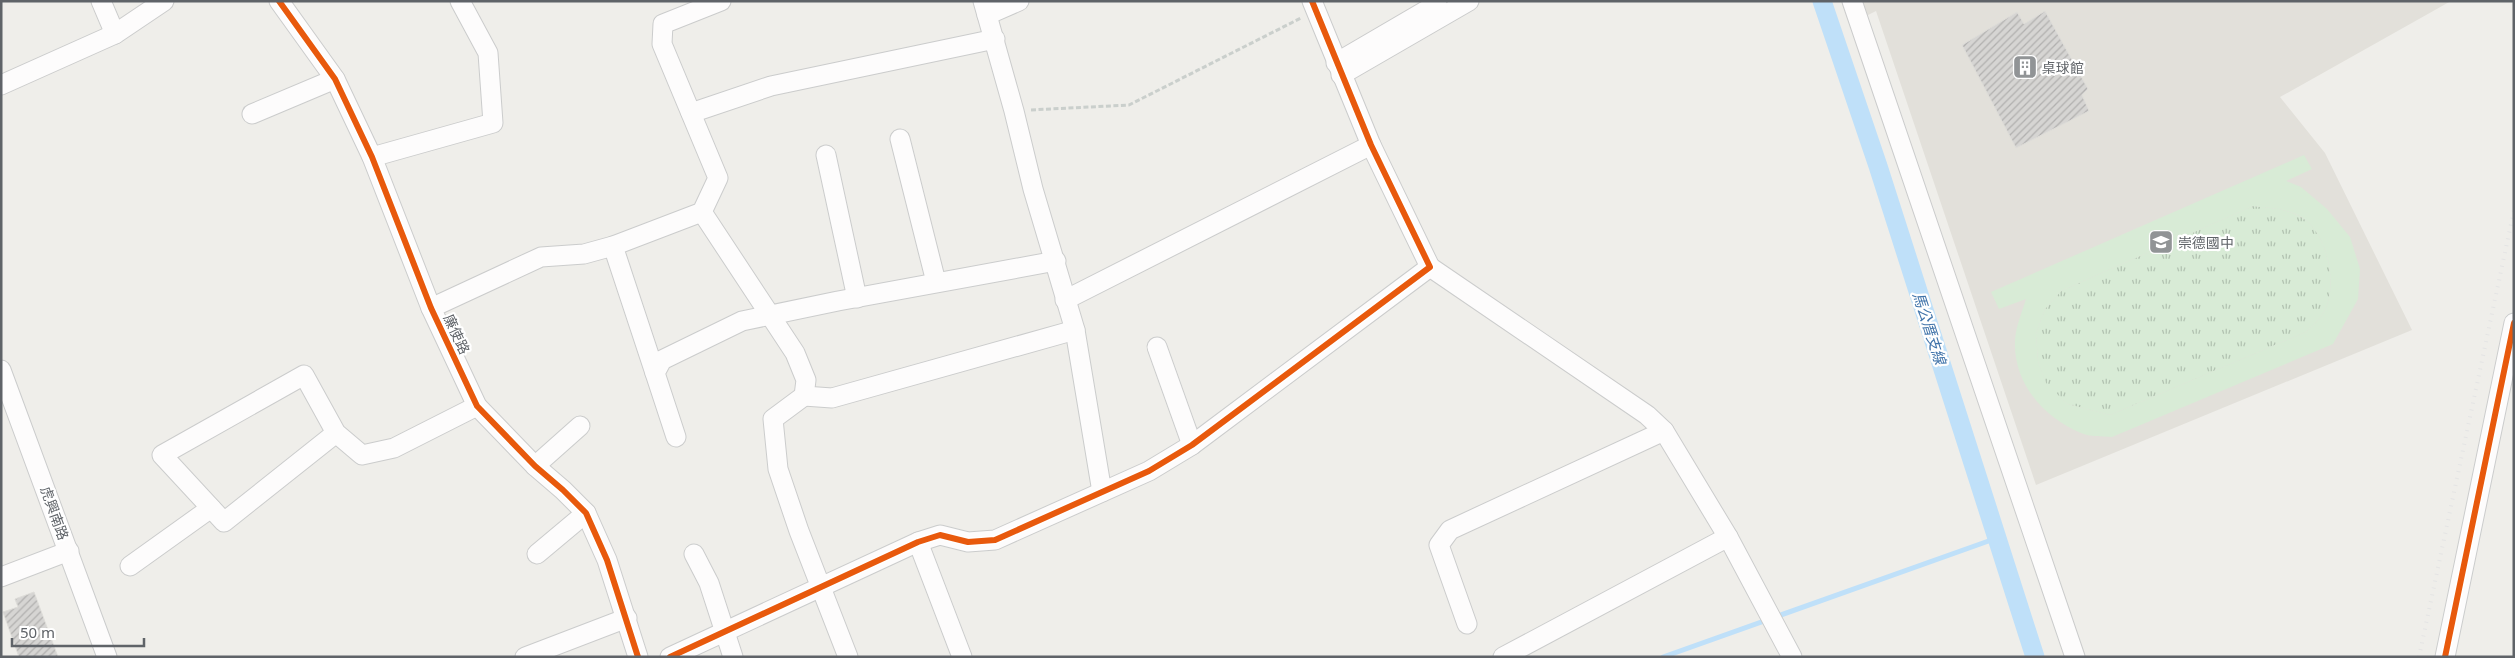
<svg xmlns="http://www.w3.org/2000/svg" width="2515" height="658" viewBox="0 0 2515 658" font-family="'Noto Sans','Noto Sans TC',sans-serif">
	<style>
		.education { fill: #e2e0da }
		.grass { fill: url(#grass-tufts) }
		.garden { fill: #d8ebd6; fill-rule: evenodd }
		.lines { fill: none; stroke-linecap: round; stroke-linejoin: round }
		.stream { stroke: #bfe0f9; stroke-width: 5 }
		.canal { stroke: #bfe0f9; stroke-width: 19 }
		.building { fill: url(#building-hatch); stroke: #deddd9 }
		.minor-casing { stroke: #cbcccc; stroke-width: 21 }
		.path { stroke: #cacfcc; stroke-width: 3; stroke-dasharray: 5 2.5; stroke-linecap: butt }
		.minor { stroke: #fdfcfc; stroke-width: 19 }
		.rail { stroke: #e4e4e4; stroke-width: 4; stroke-dasharray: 1 6; stroke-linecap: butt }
		.cycleway-casing { stroke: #fff; stroke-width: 9 }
		.cycleway { stroke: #e8590c; stroke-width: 6 }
		.labels { text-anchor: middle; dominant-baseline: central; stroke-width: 4.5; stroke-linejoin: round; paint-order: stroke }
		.poi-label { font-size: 14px; fill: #5f6368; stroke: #fff; text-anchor: start }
		.street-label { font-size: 14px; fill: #5f6368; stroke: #fff }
		.water-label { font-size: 15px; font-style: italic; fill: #4174aa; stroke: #fff }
	</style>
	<defs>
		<pattern id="grass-tufts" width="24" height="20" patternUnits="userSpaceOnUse" patternTransform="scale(1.25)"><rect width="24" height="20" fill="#d8ebd6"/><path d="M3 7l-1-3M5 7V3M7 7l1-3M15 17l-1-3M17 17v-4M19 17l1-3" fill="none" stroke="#b2c2b1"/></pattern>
		<pattern id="building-hatch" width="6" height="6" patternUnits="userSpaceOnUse" patternTransform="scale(1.25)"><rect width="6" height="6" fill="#d6d5d3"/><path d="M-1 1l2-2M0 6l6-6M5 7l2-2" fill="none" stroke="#b1b0af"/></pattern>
	</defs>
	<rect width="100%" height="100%" fill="#efeeea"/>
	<path class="education" d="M1862 1H2451L2280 97 2325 153 2412 330 2036 485 1876 11 1866 16Z"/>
	<path class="grass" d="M2253 206C2271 208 2293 209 2308 222 2329 241 2339 291 2322 315 2318 321 2311 327 2306 332L2110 415 2067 404 2046 384 2038 361 2036 334 2045 309 2061 291Z"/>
	<path class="garden" d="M2304 155 2312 169 2286 181 2301 187 2327 209 2350 237 2360 269 2358 299 2333 344 2112 437C2102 436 2090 437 2081 433 2043 417 2013 383 2015 340 2016 326 2022 312 2026 299L1999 309 1991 292ZM2253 206C2271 208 2294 209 2308 222 2329 241 2339 291 2322 315 2318 321 2311 327 2306 332L2110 415 2067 404 2046 383 2038 361 2036 334 2045 309 2061 291Z"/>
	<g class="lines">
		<path class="stream" d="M1663 657 1997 538"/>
		<path class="canal" d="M1822 1 1878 166 2035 657"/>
	</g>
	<g class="building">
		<path d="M2045 11 2088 89 2082 95 2089 111 2016 148 1962 45 2017 12 2024 24Z"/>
		<path d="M34 592 58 657H19L3 612 18 607 15 599Z"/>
	</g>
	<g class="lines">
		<defs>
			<g id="minor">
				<path d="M101 1 115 34"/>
				<path d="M279 1 335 79 372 157 431 308 477 406 535 466 563 490 586 513 607 560 638 657"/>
				<path d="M983 1 1014 111 1033 189 1075 330 1102 492"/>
				<path d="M1852 1 2075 657"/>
				<path d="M987 15 1019 1"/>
				<path d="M1336 63 1437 4"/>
				<path d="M1341 75 1469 1"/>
				<path d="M1 85 115 34 164 1"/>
				<path d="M691 113 771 86 995 39"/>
				<path d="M252 114 335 79"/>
				<path d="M900 139 936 282"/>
				<path d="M826 155 857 298"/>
				<path d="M372 157 493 123 488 53 460 1"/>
				<path d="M702 212 795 353 806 380 804 396 773 419 778 469 799 531 848 657"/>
				<path d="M613 246 655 373"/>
				<path d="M1430 267 1647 415 1664 431 1728 537 1792 657"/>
				<path d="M1065 300 1371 145"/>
				<path d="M431 308 541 257 584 254 613 246 702 212 718 178 662 44 663 24 721 1"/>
				<path d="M1157 347 1192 445"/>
				<path d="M1 370 107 657"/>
				<path d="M804 396 832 398 1075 330"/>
				<path d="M336 433 304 375 162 455 224 522 336 433 362 455 394 448 477 406"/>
				<path d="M676 437 655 373 662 360 742 321 838 301 1056 261"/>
				<path d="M535 466 580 426"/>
				<path d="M918 542 962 657"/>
				<path d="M537 554 586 513"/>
				<path d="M694 554 709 583 733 657"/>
				<path d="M130 566 211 508"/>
				<path d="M1 577 69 551"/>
				<path d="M1467 624 1439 545 1450 530 1664 431"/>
				<path d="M525 657 627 618"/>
				<path d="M670 657 918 542 940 535 968 542 995 540 1149 471 1192 445 1430 267 1371 145 1312 1"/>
				<path d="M1503 657 1728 537"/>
				<path d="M2445 657 2514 323"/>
			</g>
		</defs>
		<use href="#minor" class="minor-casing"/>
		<path class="path" d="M1031 110 1129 105 1301 18"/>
		<use href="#minor" class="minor"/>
		<path class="rail" d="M2419 657 2514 210"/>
		<defs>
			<g id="cycleway">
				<path d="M279 1 335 79 372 157 431 308 477 406 535 466 563 490 586 513 607 560 638 657"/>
				<path d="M670 657 918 542 940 535 968 542 995 540 1149 471 1192 445 1430 267 1371 145 1312 1"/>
				<path d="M2445 657 2514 323"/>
			</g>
		</defs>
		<use href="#cycleway" class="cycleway-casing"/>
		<use href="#cycleway" class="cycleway"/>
	</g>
	<defs>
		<symbol id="building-square" viewBox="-11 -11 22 22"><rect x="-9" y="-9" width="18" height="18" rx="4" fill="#919496" stroke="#fff"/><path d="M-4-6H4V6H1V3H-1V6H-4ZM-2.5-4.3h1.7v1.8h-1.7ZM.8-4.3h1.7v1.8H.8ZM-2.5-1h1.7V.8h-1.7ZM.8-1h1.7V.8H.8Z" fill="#fff"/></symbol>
		<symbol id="school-square" viewBox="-11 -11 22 22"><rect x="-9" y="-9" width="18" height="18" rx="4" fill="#919496" stroke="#fff"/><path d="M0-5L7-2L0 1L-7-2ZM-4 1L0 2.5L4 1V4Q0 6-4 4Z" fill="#fff"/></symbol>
	</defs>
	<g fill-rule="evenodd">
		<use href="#building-square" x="2011" y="53" width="28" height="28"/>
		<use href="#school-square" x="2147" y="228" width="28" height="28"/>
	</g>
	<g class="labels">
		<g class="poi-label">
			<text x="2042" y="67">桌球館</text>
			<text x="2178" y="242">崇德國中</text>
		</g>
		<g class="street-label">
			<text transform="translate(457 334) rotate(65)">廉使路</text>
			<text transform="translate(55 513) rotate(70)">虎興南路</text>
		</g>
		<g class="water-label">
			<text transform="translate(1930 328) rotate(72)">馬公厝支線</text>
		</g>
	</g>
	<rect width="2515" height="658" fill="none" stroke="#5f6368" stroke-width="5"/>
	<path d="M12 638v8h132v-8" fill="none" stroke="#5f6368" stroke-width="2.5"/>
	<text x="20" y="638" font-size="15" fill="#5f6368" stroke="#ffffff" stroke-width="4" paint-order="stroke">50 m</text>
</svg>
